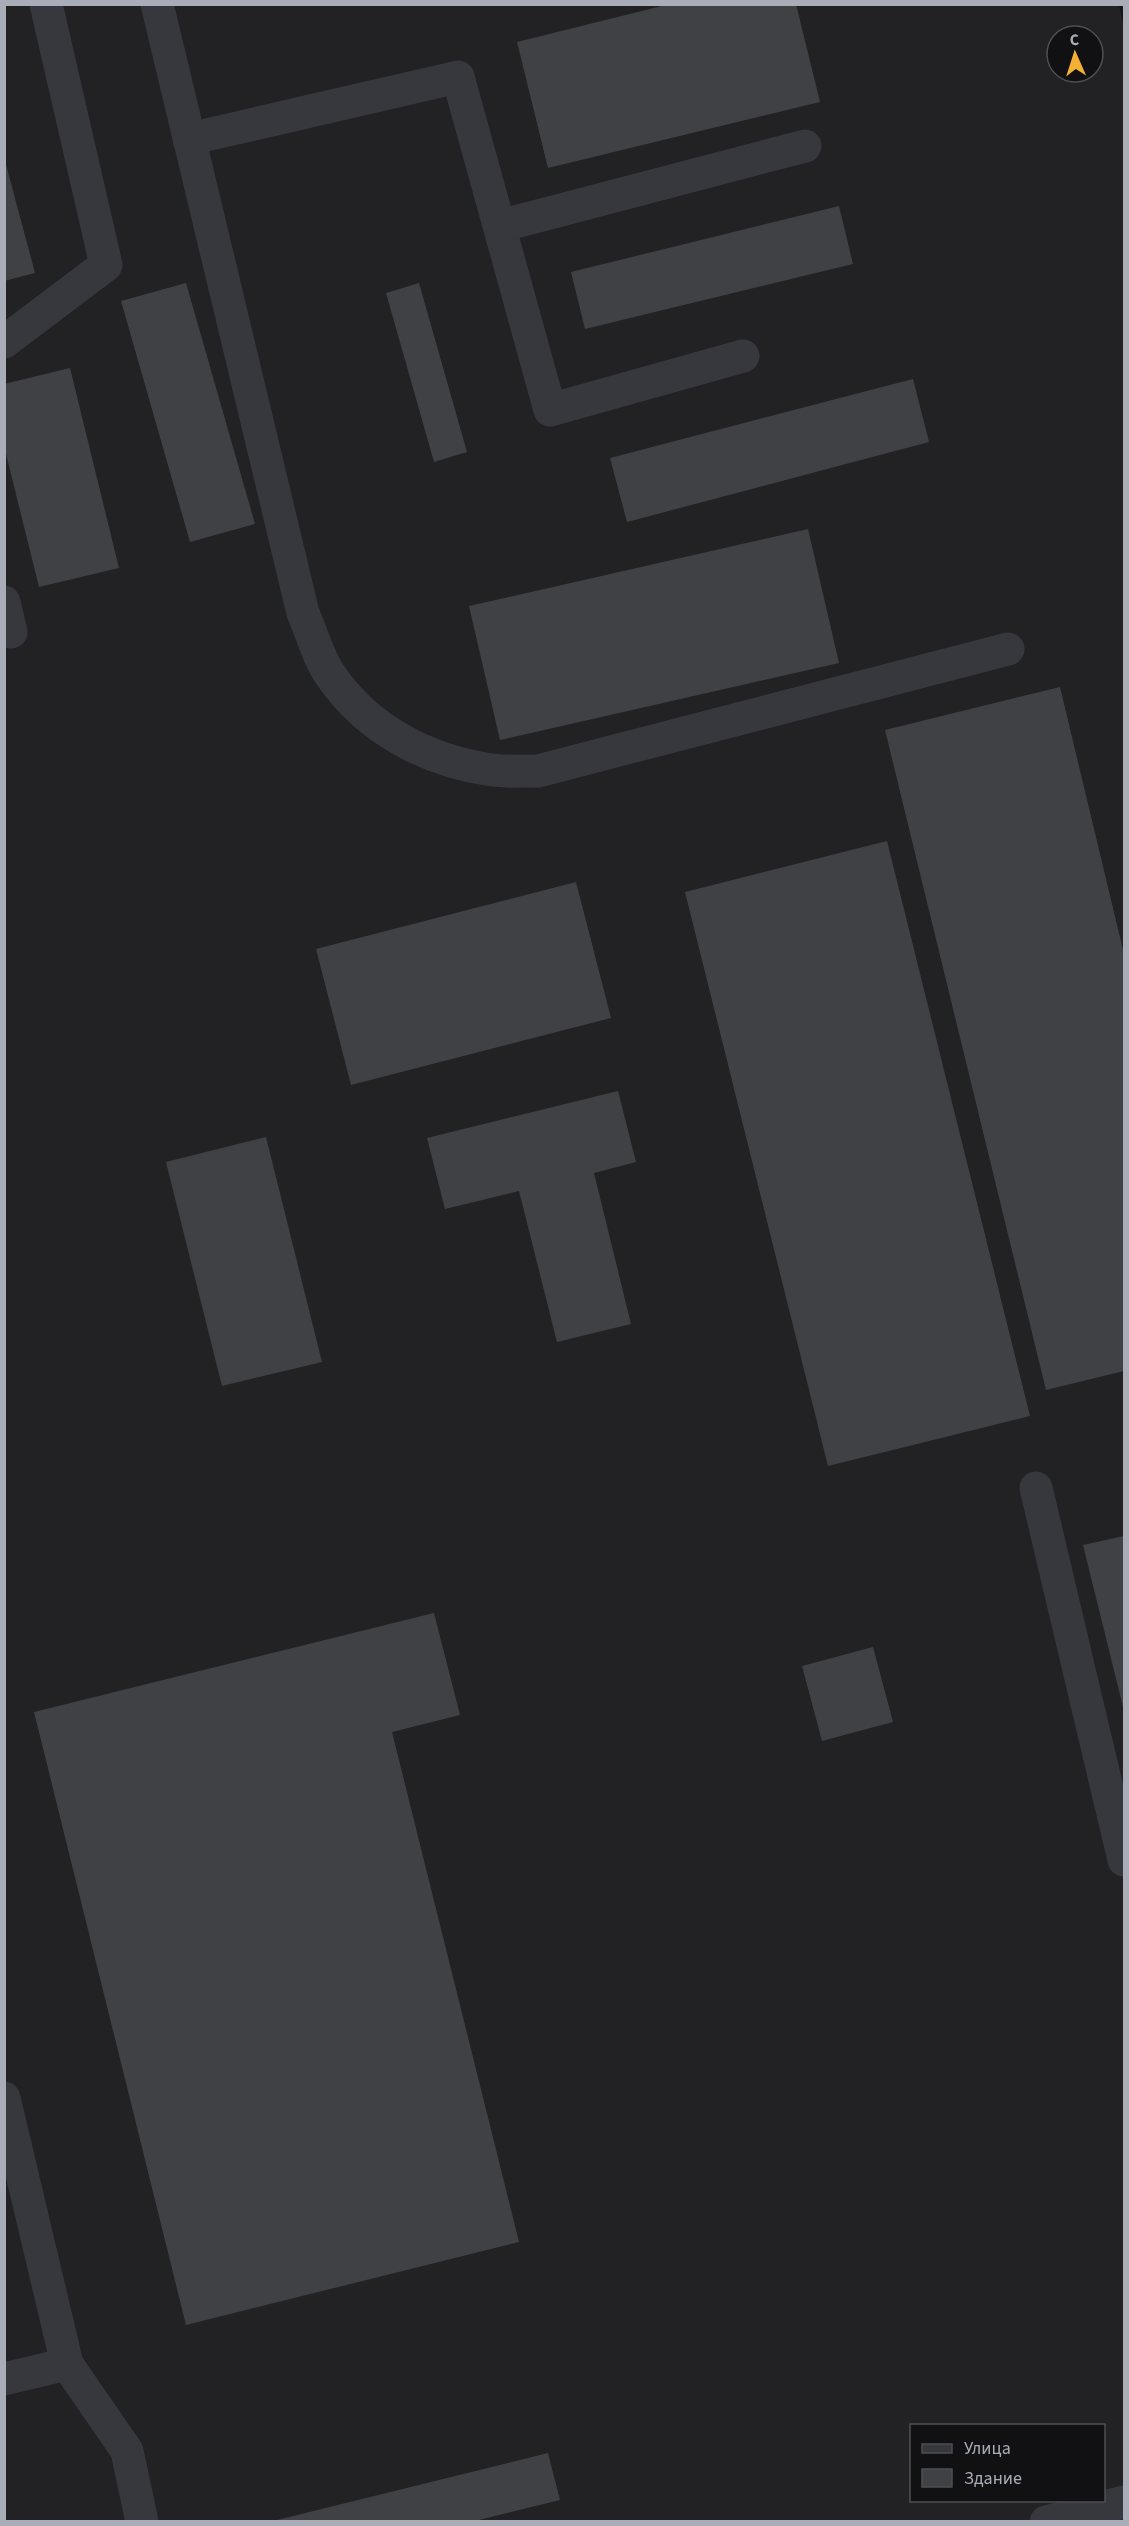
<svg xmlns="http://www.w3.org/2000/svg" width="1129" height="2526" viewBox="0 0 1129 2526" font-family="'Source Sans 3',sans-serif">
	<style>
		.built { fill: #222225; fill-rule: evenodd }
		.building { fill: #404145 }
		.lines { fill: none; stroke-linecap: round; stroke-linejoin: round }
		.minor { stroke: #37383d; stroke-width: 33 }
	</style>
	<rect width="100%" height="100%" fill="#161618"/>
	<path class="built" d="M5 5H1119L1124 28V2521L5 2522ZM1057 36H1093V72H1057ZM912 2426H1104V2500H912Z"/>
	<g class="building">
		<path d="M670 4H796L820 102 548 168 517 42Z"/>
		<path d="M4 157 35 273 4 281Z"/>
		<path d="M839 206 853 264 585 329 571 272Z"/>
		<path d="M186 283 255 524 190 542 121 301Z"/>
		<path d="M419 283 467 452 434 462 386 293Z"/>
		<path d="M70 368 119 568 39 587 4 446V384Z"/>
		<path d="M913 379 929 442 627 522 610 458Z"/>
		<path d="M808 529 839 663 500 740 469 606Z"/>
		<path d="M1060 687 1124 954V1371L1046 1390 885 730Z"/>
		<path d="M887 841 1030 1416 828 1466 685 892Z"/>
		<path d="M576 882 611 1018 351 1085 316 949Z"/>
		<path d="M618 1091 636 1162 594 1173 631 1324 557 1342 519 1191 445 1209 427 1138Z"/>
		<path d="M266 1137 322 1362 222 1386 166 1162Z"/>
		<path d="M1124 1536V1711L1083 1545Z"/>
		<path d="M434 1613 460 1715 392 1732 519 2242 186 2325 34 1712Z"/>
		<path d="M873 1647 893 1722 822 1741 802 1666Z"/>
		<path d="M548 2453 560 2500 471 2522H269Z"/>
	</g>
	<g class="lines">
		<g class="minor">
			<path d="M157 4 303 613C312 633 318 658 331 676 368 730 428 761 492 770 507 772 523 771 538 771L1008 649"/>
			<path d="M189 139 458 77 550 410 743 356"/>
			<path d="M500 226 805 146"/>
			<path d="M4 342 106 265 46 4"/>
			<path d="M4 602 11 632"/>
			<path d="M1036 1488 1124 1860"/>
			<path d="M4 2098 67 2364 127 2451 142 2522"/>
			<path d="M4 2379 67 2364"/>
			<path d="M1046 2522 1124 2502"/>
		</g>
	</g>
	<rect width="1129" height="2526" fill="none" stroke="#a8adb8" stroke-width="12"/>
	<rect x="910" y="2424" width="195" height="78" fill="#111113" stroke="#4d4f55" stroke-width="1.5"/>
	<rect x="922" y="2444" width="30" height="9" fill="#37383d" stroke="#4d4f55" stroke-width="1.5"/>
	<text x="964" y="2454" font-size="18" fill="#a8adb8">Улица</text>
	<rect x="922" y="2469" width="30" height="18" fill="#404145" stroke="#4d4f55" stroke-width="1.5"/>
	<text x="964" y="2484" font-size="18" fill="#a8adb8">Здание</text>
	<g transform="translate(1075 54) rotate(357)"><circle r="28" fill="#111113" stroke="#4d4f55" stroke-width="1.5"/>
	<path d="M0-4.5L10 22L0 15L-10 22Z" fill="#f2b134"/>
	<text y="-9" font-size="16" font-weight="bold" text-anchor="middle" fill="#a8adb8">С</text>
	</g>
</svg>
